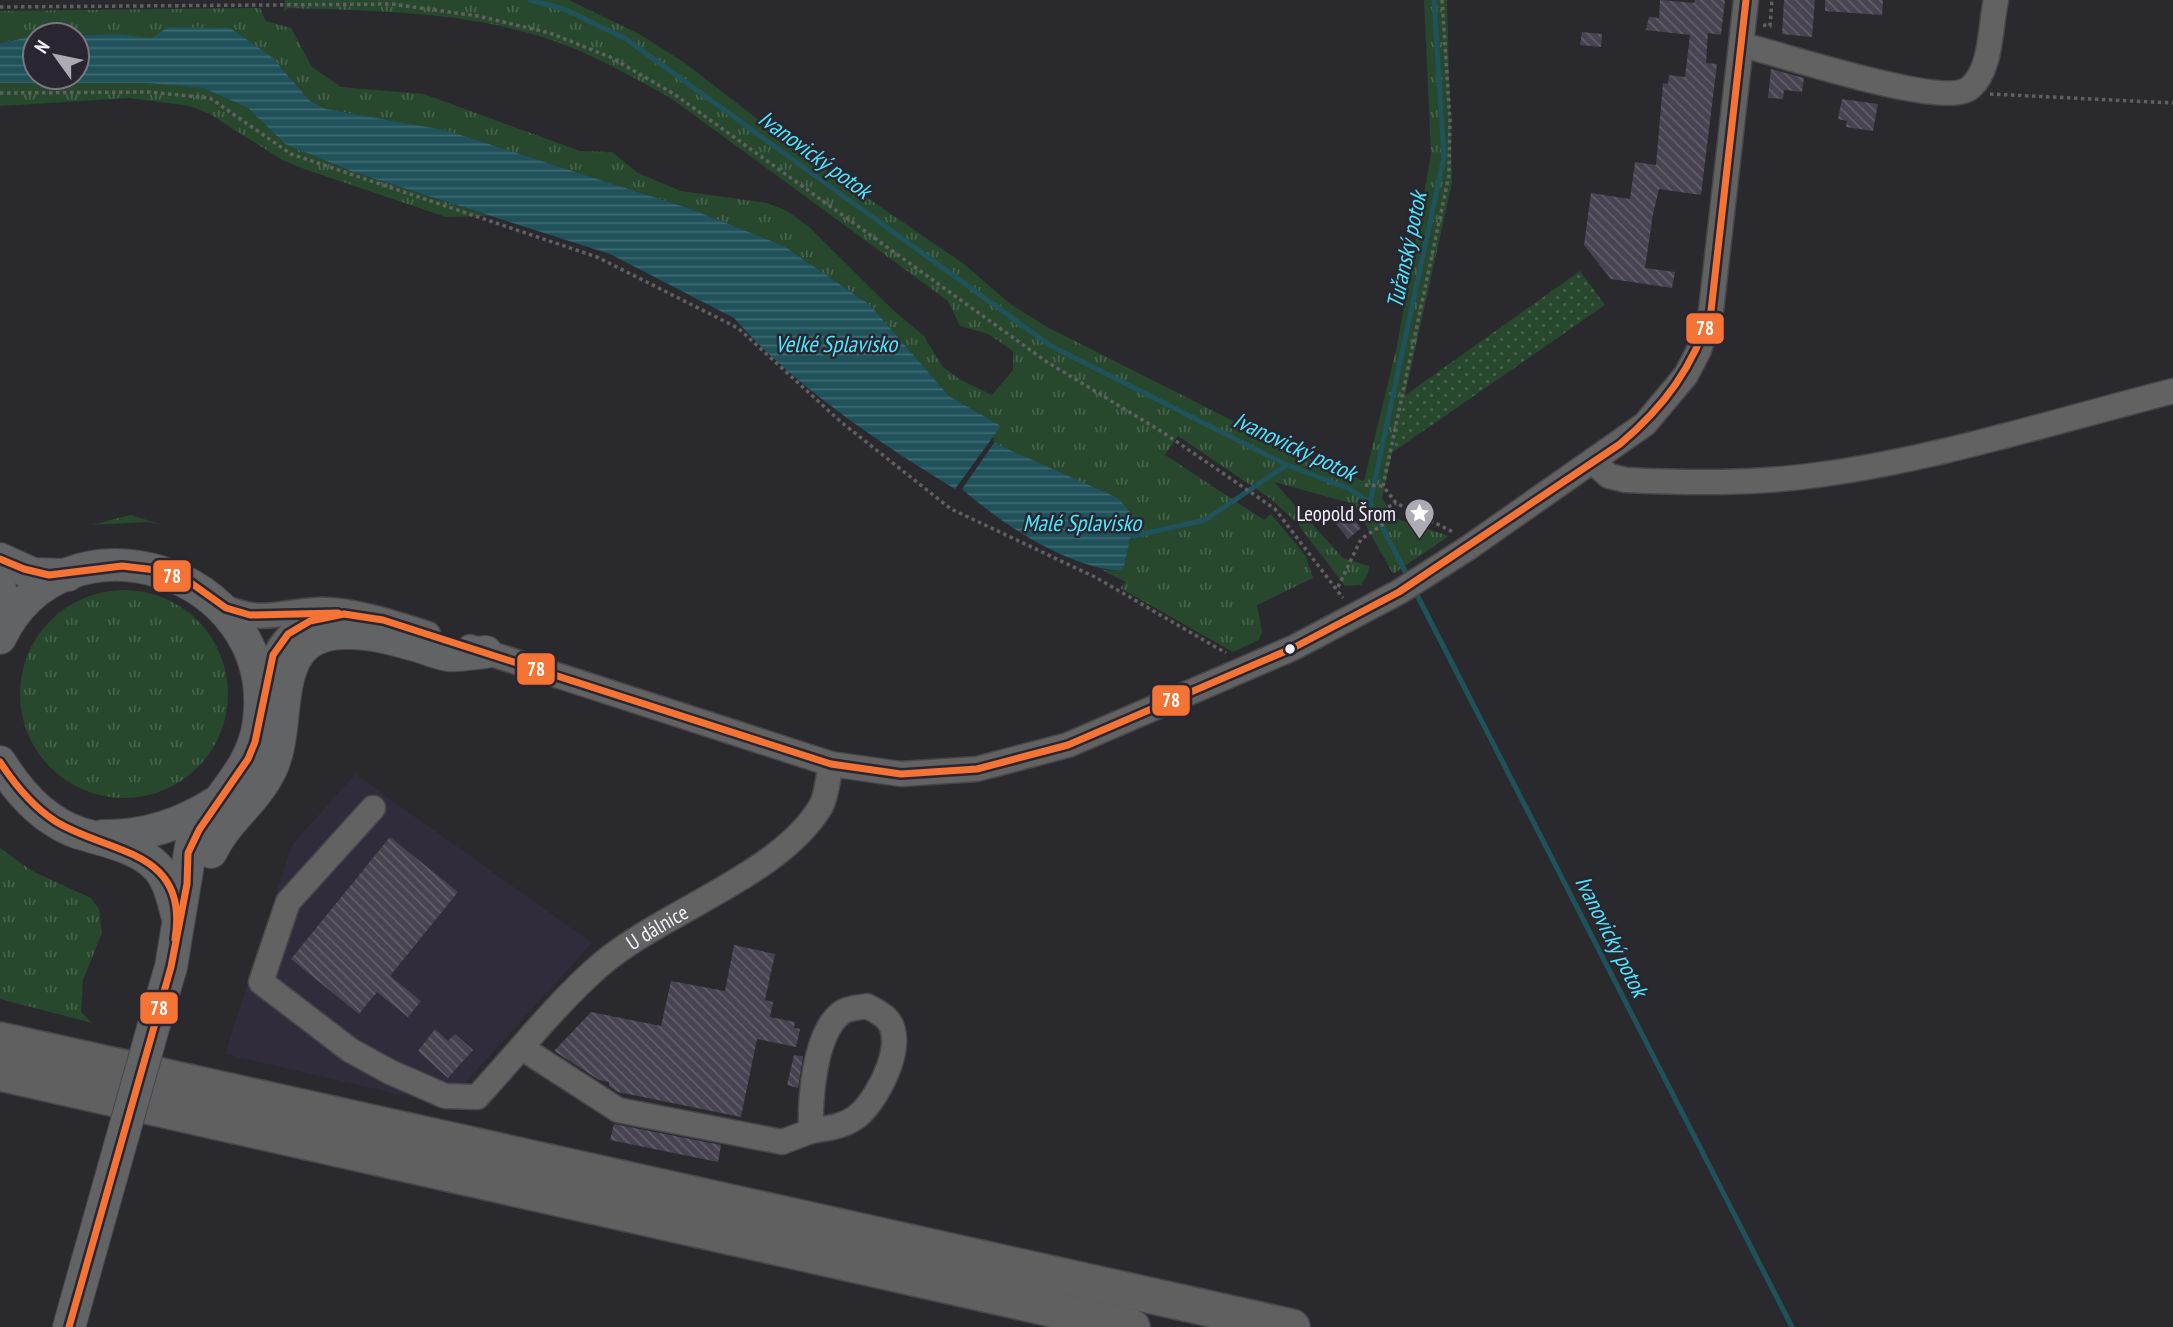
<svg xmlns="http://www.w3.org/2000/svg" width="2173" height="1327" viewBox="0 0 2173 1327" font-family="'PT Sans Narrow',sans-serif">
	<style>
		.built { fill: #312c3c }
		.grass { fill: url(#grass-tufts) }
		.park { fill: url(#park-dots) }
		.water { fill: url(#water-rules) }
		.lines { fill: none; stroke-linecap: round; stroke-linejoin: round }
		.stream { stroke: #1f525a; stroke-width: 5 }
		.building { fill: url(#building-back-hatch) }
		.minor-casing { stroke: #47464a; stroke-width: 27 }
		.major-casing { stroke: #47464a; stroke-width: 34 }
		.highway-casing { stroke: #47464a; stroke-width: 38 }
		.path { stroke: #606061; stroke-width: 3.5; stroke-dasharray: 3.5 3.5; stroke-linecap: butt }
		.minor { stroke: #616261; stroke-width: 24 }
		.major { stroke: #616364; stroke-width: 32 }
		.highway { stroke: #606061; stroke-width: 35 }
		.major-bridge-casing { stroke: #47464a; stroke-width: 34; stroke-linecap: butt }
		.major-bridge { stroke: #616364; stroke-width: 32 }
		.bus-1-casing { stroke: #292631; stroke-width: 12 }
		.bus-1 { stroke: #f57335; stroke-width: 7 }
		.bus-dot { fill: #f2f0f9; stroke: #292631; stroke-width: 2.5 }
		.labels { text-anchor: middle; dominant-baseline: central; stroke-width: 5; stroke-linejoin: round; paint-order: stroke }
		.poi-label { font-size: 21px; fill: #f2f0f9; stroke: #292631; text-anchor: end }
		.street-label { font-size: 21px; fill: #f2f0f9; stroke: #292631 }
		.water-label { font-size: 23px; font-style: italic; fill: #4ce6fa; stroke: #292631 }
		.line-badge { stroke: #292631; stroke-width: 2.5 }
		.badge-label { font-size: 19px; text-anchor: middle; font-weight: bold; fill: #fff }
	</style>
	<defs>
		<pattern id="grass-tufts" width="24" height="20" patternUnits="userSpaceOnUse" patternTransform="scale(1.75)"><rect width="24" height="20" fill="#27482d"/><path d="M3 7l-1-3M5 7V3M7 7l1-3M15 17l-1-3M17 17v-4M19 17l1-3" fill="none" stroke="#47634c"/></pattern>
		<pattern id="park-dots" width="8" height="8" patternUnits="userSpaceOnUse" patternTransform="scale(1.75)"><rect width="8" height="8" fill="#27482d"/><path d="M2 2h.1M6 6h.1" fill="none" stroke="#47634c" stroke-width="1.8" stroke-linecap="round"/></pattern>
		<pattern id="water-rules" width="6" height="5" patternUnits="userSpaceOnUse" patternTransform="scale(1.75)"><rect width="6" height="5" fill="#1f525a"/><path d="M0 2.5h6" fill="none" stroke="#406b72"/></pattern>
		<pattern id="building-back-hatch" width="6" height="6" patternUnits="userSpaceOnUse" patternTransform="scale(1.75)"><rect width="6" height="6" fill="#474350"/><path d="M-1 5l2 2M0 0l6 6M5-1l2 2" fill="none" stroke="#625e6a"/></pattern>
	</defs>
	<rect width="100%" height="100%" fill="#2a292e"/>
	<path class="built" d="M355 774 592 943 445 1105 225 1054 292 845Z"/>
	<g class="grass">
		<path d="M285 0H569L639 34 685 63 796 149 964 264 1009 303 1047 327 1299 454 1364 481 1397 346 1431 154 1424 0H1447L1452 183 1382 498 1394 518 1449 536 1393 574 1354 504 1274 482 1343 558 1369 566 1368 574 1361 585 1345 586 1297 523 1271 499 1178 436 1165 455 1264 520 1271 514 1305 555 1313 578 1257 605 1262 632 1259 640 1233 652 1120 588 1126 582 1102 570 1123 571 1135 519 994 443 993 437 1001 426 949 396 870 305 784 246 691 209 445 130 326 109 310 101 272 57C181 42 89 23 0 43V11L260 8 266 21 291 28 312 67 341 87 424 94 580 151 612 152 638 173 681 191 767 203 787 211 809 227 893 310 924 336 942 366 959 379 992 395 1013 370V351L988 334 960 326 948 301 672 99C631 76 588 51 542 37 460 11 374 11 288 8L284 12Z"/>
		<path d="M0 83H146L203 88 248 108 285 144 353 172 490 216 446 217 307 170 282 160 210 114 190 106 129 98 0 106Z"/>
		<path d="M130 515 163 525 147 522 92 525Z"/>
		<circle cx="124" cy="694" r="104"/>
		<path d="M0 848 32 871 91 898 99 909 102 933 83 980 81 1012 92 1023 0 999Z"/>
	</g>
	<path class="park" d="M1580 271 1605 305 1390 454 1404 396Z"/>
	<g class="water">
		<path d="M168 27 230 28 272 57 310 101 326 109 445 130 691 209 784 246 870 305 949 396 1001 426 955 489C879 443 793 385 734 318L610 254 353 172 285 144 248 108 203 88 146 83H0V43L35 36V77H77V35L118 34 152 38Z"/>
		<path d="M994 443 1118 498 1135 518 1123 571C1068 568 1003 525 962 489Z"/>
	</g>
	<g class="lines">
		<g class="stream">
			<path d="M530 0 564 9 626 39 1051 346 1287 465 1350 489 1370 503 1408 577"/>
			<path d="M1370 503 1444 157 1434 0"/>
			<path d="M1127 532 1133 536 1205 520 1287 465"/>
			<path d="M1414 589 1792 1327"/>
		</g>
	</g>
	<g class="building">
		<path d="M1660 0 1694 3 1695 0H1725L1721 35 1708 33 1706 63 1717 64 1701 195 1659 189 1653 214 1645 268 1675 272 1672 288 1611 279 1584 245 1591 193 1630 199 1635 162 1656 165 1663 83 1668 84 1669 75 1685 77 1690 35 1646 30 1649 17 1659 18Z"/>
		<path d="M1784 0H1815L1812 37 1782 34Z"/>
		<path d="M1825 0H1883L1882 15 1825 11Z"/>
		<path d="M1582 32 1602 34 1601 47 1580 45Z"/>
		<path d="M1771 69 1804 78 1802 92 1784 90 1783 99 1768 98Z"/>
		<path d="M1842 99 1878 104 1873 131 1846 127 1847 121 1838 119Z"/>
		<path d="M1341 504 1361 528 1348 539 1329 515Z"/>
		<path d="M390 837 458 892 390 976 421 1001 408 1017 377 992 359 1014 291 959Z"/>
		<path d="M734 945 775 954 765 1000 773 1002 770 1017 795 1022 794 1028 800 1029 796 1047 757 1039 741 1117 618 1092 609 1086V1082L599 1080 554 1051 591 1012 661 1026 671 981 725 991Z"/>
		<path d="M435 1029 448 1041 455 1034 473 1050 448 1078 418 1051Z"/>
		<path d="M794 1055 803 1056 798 1088 787 1085Z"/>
		<path d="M614 1124 721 1145 718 1162 610 1140Z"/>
	</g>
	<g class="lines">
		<defs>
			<g id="minor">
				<path d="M1742 45C1780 53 1946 111 1971 87 1992 68 1990 26 1996 0"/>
				<path d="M1593 462 1609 476 1626 480C1689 483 1753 484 1817 475 1937 459 2055 421 2173 391"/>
				<path d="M221 606C263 624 276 612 317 610 349 608 397 624 428 634"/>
				<path d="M470 647 831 764 901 774 977 769 1068 745 1293 648 1399 592 1468 548 1645 424 1686 375 1699 350 1711 311 1746 0"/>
				<path d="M263 693C271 655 283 629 322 617"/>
				<path id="s1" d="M373 808 288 902 261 982 350 1050 390 1072 445 1096 477 1097C517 1054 554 1006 598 967 660 912 780 876 821 806 827 795 828 777 831 764"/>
				<path d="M867 1006C872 1009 881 1013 886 1018 908 1040 880 1094 862 1112 849 1126 829 1128 811 1131 810 1100 814 1034 841 1013 847 1008 859 1008 867 1006Z"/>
				<path d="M522 1048 618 1110 782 1142 811 1131"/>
			</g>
			<g id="major">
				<path d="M0 559 33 574 68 575"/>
				<path d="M0 588 4 630"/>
				<path d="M0 638C63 504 278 568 259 721 253 773 210 801 191 846L171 967 157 1014"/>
				<path d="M0 762C19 793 44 821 79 833 105 841 139 847 158 868 170 882 173 901 178 918"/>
				<path d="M103 836C144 837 180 825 215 803"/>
				<path d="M211 852C226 820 256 801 271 769 294 721 266 635 344 633 369 632 394 639 418 646 428 649 439 654 449 655 461 656 474 653 486 652"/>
				<path d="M69 1327 114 1167"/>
			</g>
			<g id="highway">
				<path d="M0 1040 1292 1327"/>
				<path d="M0 1073 1132 1327"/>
			</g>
		</defs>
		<use href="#minor" class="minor-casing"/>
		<use href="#major" class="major-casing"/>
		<use href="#highway" class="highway-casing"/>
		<g class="path">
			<path d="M1442 0 1450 120 1449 175 1383 486 1396 503 1455 533"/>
			<path d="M0 7 392 4 478 16 550 33 610 57 674 94 1047 362 1164 433 1275 509 1343 598"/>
			<path d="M1763 25 1770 26 1772 0"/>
			<path d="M0 93 148 92 210 98 291 154 597 257 738 328 841 422 951 509 1095 577 1226 653"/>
			<path d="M1990 94 2173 103"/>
			<path d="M1365 485 1383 486"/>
			<path d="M1338 587 1361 539 1388 521 1382 510 1396 503"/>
		</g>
		<use href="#minor" class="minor"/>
		<use href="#major" class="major"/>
		<use href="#highway" class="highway"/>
		<defs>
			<path id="major-bridge" d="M114 1167 157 1014"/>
		</defs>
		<use href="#major-bridge" class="major-bridge-casing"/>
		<use href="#major-bridge" class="major-bridge"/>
		<defs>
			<g id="bus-1">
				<path d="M0 559 24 569 49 575 122 566 156 570 191 583 226 608 250 615 338 613"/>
				<path d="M0 762C15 785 32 806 55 821 107 854 190 848 175 939"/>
				<path d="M69 1327 171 967 187 884 188 853 199 830 248 759 255 742 273 655 288 634 310 621 344 614 383 620 831 764 901 774 977 769 1068 745 1293 648 1399 592 1620 444C1665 406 1693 367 1711 311L1746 0"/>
			</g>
		</defs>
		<use href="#bus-1" class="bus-1-casing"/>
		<use href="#bus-1" class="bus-1"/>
	</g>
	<defs>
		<symbol id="sight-pin" viewBox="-11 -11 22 30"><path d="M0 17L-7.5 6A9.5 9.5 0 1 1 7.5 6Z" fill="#acaab2" stroke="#292631"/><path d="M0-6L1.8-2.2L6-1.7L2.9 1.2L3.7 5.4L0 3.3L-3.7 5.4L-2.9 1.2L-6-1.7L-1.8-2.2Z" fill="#fff"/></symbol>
	</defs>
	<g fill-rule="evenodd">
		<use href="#sight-pin" x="1402" y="496" width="35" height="47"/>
	</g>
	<circle class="bus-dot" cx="1290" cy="649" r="6"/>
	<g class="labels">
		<g class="poi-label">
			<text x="1396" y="513">Leopold Šrom</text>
		</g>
		<g class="street-label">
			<text stroke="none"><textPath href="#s1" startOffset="710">U dálnice</textPath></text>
		</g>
		<g class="water-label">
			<text transform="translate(815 154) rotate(36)">Ivanovický potok</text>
			<text transform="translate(1406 250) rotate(-78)">Tuřanský potok</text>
			<text x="836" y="343">Velké Splavisko</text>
			<text transform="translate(1295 446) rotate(25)">Ivanovický potok</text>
			<text x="1082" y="522">Malé Splavisko</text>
			<text transform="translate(1612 936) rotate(63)">Ivanovický potok</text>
		</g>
	</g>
	<g class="line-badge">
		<rect x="1685" y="312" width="40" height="33" rx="7" fill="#f57335"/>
		<rect x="152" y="559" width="40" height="34" rx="7" fill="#f57335"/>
		<rect x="516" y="652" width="40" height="34" rx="7" fill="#f57335"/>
		<rect x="1151" y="684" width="40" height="33" rx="7" fill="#f57335"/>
		<rect x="139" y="991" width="40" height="34" rx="7" fill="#f57335"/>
	</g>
	<g class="badge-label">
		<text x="1705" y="335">78</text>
		<text x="172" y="583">78</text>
		<text x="536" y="676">78</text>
		<text x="1171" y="707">78</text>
		<text x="159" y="1015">78</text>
	</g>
	<g transform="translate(56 56) rotate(303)"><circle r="33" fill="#292631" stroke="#797781" stroke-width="2"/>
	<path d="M0-5L12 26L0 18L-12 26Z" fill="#acaab2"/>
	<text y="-10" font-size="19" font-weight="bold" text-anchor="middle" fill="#f2f0f9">N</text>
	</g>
</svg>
